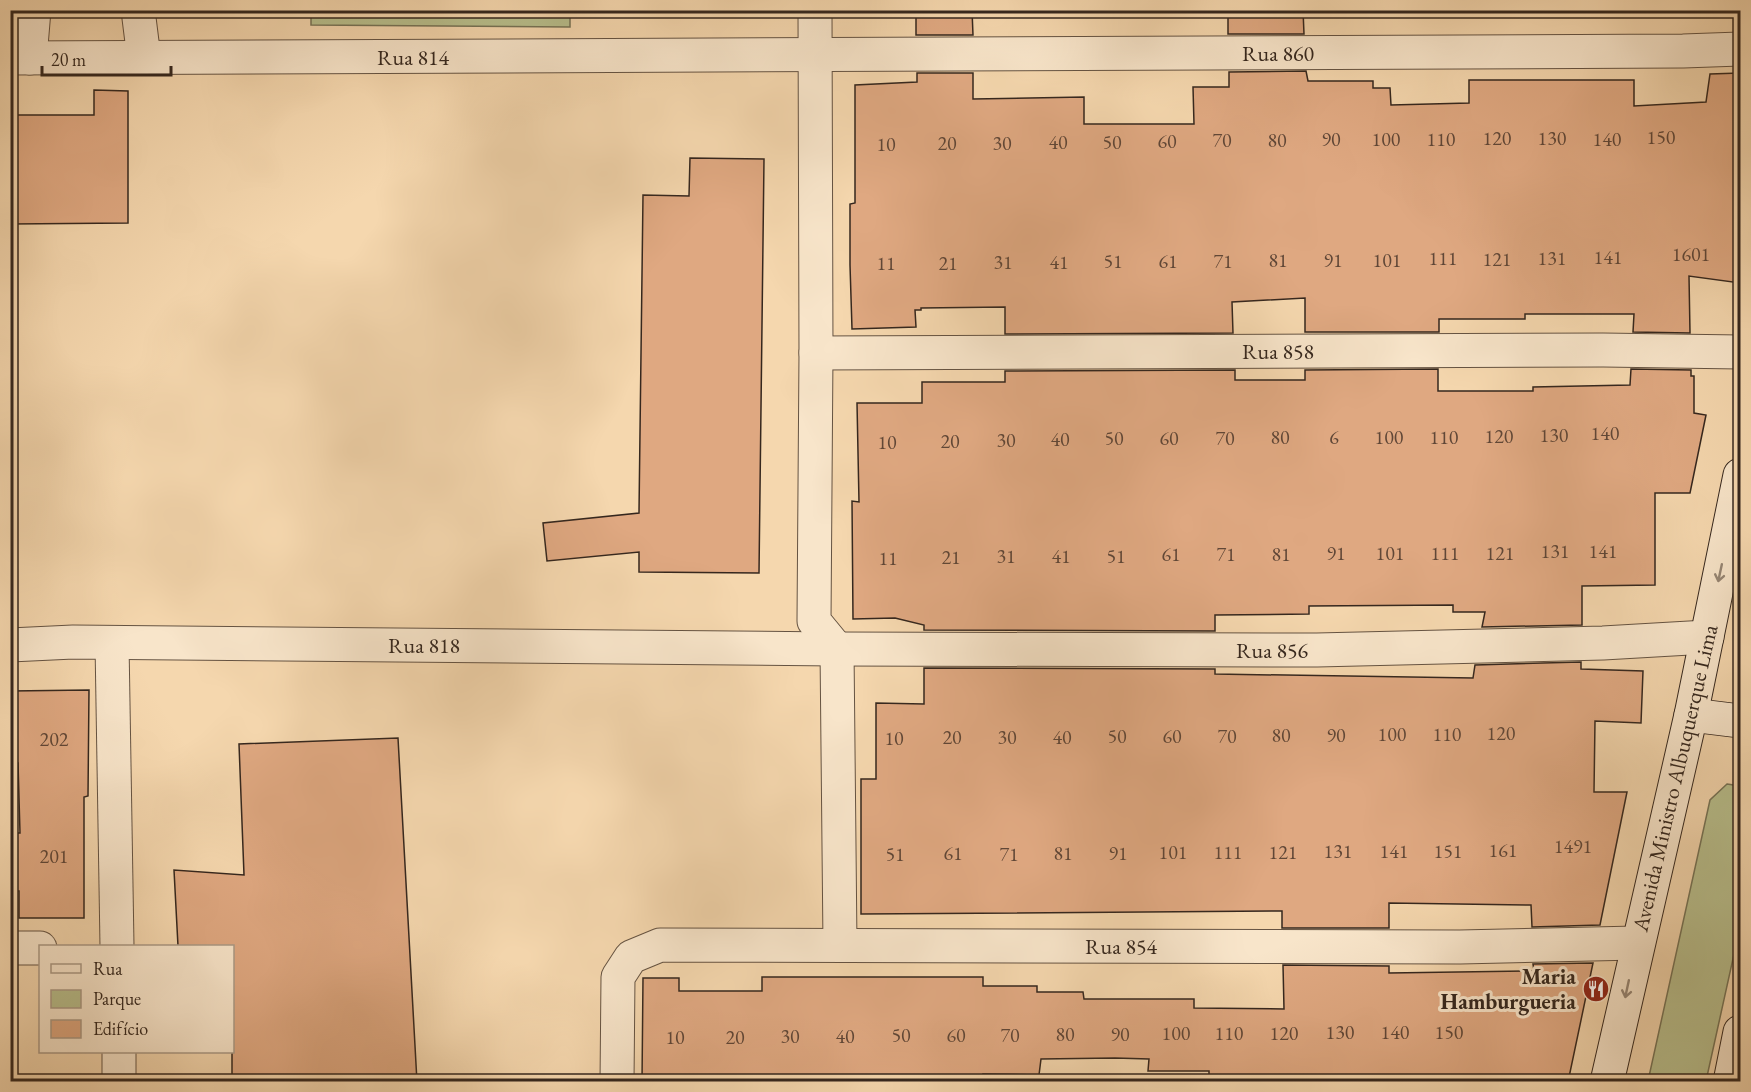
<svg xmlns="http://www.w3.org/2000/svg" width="1751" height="1092" viewBox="0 0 1751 1092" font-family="'EB Garamond',serif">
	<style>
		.green { fill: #b8bf8d; stroke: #767356; stroke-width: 1.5 }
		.building { fill: #dfa881; stroke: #35271e; stroke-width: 1.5 }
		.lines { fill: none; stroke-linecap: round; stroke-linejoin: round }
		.street-casing { stroke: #655342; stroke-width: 35 }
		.secondary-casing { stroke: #35271e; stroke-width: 35 }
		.street { stroke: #f8e5ca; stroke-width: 33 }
		.secondary { stroke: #f8e5ca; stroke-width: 33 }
		.oneway { stroke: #968674 }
		.labels { text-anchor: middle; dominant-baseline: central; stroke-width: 6; stroke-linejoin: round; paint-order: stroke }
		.number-label { font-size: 20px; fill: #604737 }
		.street-label { font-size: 22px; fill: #35271e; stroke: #f8e5ca }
		.poi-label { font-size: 22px; font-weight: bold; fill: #35271e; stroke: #f8e5ca; text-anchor: end }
	</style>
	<rect width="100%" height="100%" fill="#f5d7ae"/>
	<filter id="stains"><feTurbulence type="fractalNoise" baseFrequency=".00333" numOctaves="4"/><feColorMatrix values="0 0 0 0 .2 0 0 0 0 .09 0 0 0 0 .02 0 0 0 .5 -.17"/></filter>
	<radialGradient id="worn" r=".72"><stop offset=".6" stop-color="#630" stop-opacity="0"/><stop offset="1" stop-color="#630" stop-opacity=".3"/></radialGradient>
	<g class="green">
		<path d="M311 11H570V27L311 25Z"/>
		<path d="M1727 784 1740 786V927L1706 1081H1648L1710 800Z"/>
	</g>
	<g class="building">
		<path d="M916 10H972L973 35H916Z"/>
		<path d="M1228 10H1303L1304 34H1228Z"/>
		<path d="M1306 71 1308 81H1373V88H1390L1391 105 1469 103V80H1634V106L1706 102 1710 74 1740 73V283L1689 276 1690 333 1633 332 1634 314H1525V319H1439V332H1305V298L1232 302 1233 333 1005 334V307L921 308V310H915L916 327 852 329 850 265V204L855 203V85L917 82V73H973V99L1084 97V124H1194L1193 87H1229V72Z"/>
		<path d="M94 90 128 91V223L10 224V115H94Z"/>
		<path d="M690 158 764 159 759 573 639 572V552L547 561 543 523 639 513 643 195 689 196Z"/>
		<path d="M1438 369V391H1533V387L1630 385 1631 369 1691 370V376H1694V413L1706 415 1690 493H1655V585L1582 586V625L1482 627 1485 612H1453V605L1309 606V614L1215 615V631L924 630V625L895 618 853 619 852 501 859 502 857 403H922V382H1005V371L1235 370V380H1305V370Z"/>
		<path d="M1581 662V669L1643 671 1641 723 1595 721 1594 792H1627L1600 925 1532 927 1531 905 1389 903V928H1282V911L861 914V779H876V703L924 704V668L1215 669V674L1473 678 1475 665Z"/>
		<path d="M89 690 88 796 84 797V918H19V891H10V833H20L18 763H10V691Z"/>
		<path d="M398 738 417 1082H232V946H178L174 870 244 875 239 744Z"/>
		<path d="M1593 963 1568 1082H1209V1071H1148L1149 1059 1115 1058 1041 1059 1039 1075 983 1074V1078H958V1082H642L643 978H679V991H762V977H983V986H1037V992H1083L1084 999H1194V1008L1284 1009 1283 965 1389 966V973L1534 971 1533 964Z"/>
	</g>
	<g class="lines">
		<defs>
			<g id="street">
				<path d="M138 10 144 58"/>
				<path d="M815 10 816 353 814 621 837 649 840 945"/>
				<path d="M10 58 1683 51 1740 49"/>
				<path d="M30 58 34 10"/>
				<path d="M816 353 1603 350 1740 352"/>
				<path d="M112 643 117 946"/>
				<path d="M10 645 73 642 837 649 1317 650 1603 643 1707 637"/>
				<path d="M10 948H40"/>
				<path d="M119 1052V1082"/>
				<path d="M617 1082 618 977 631 957 660 945 1460 947 1637 943"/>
			</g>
			<g id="secondary">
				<path d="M1691 715 1740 721"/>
				<path d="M1607 1082 1691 715 1740 475"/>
				<path d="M1730 1082 1740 1032"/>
			</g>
		</defs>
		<use href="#street" class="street-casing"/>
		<use href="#secondary" class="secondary-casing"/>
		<use href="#street" class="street"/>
		<use href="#secondary" class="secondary"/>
	</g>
	<defs><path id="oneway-shaft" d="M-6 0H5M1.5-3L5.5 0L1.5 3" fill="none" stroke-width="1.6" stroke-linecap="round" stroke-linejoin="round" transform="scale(1.5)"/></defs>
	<g class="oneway">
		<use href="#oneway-shaft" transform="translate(1720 573) rotate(102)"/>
		<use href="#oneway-shaft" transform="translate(1627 989) rotate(102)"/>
	</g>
	<defs>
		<symbol id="restaurant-disc" viewBox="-11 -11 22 22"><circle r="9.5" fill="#8f2418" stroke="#f8e5ca"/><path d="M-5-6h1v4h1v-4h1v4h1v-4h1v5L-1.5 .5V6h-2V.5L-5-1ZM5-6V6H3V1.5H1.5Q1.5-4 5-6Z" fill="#fff"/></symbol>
	</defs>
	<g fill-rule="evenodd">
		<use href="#restaurant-disc" x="1581" y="974" width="30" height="30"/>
	</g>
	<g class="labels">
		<g class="number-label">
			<text x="1661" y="137">150</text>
			<text x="1497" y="138">120</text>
			<text x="1552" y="138">130</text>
			<text x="1331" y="139">90</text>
			<text x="1386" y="139">100</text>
			<text x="1441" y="139">110</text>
			<text x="1607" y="139">140</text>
			<text x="1222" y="140">70</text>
			<text x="1277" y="140">80</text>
			<text x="1167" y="141">60</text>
			<text x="1058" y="142">40</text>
			<text x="1112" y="142">50</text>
			<text x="947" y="143">20</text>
			<text x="1002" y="143">30</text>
			<text x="886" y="144">10</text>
			<text x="1691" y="254">1601</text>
			<text x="1608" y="257">141</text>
			<text x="1443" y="258">111</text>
			<text x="1552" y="258">131</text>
			<text x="1497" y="259">121</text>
			<text x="1278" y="260">81</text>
			<text x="1333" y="260">91</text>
			<text x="1387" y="260">101</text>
			<text x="1113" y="261">51</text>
			<text x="1168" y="261">61</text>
			<text x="1223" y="261">71</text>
			<text x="1003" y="262">31</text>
			<text x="1059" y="262">41</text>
			<text x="886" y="263">11</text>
			<text x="948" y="263">21</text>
			<text x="1605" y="433">140</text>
			<text x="1554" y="435">130</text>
			<text x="1499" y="436">120</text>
			<text x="1280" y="437">80</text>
			<text x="1334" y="437">6</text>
			<text x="1389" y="437">100</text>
			<text x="1444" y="437">110</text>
			<text x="1114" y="438">50</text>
			<text x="1169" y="438">60</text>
			<text x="1225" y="438">70</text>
			<text x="1060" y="439">40</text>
			<text x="1006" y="440">30</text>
			<text x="950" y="441">20</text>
			<text x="887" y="442">10</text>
			<text x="1555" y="551">131</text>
			<text x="1603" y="551">141</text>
			<text x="1336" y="553">91</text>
			<text x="1390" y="553">101</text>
			<text x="1445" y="553">111</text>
			<text x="1500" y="553">121</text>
			<text x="1171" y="554">61</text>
			<text x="1226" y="554">71</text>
			<text x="1281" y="554">81</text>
			<text x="1006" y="556">31</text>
			<text x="1061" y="556">41</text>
			<text x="1116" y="556">51</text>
			<text x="951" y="557">21</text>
			<text x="888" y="558">11</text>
			<text x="1501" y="733">120</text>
			<text x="1392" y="734">100</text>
			<text x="1447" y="734">110</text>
			<text x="1281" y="735">80</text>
			<text x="1336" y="735">90</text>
			<text x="1117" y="736">50</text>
			<text x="1172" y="736">60</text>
			<text x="1227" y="736">70</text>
			<text x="952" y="737">20</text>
			<text x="1007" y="737">30</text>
			<text x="1062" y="737">40</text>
			<text x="894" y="738">10</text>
			<text x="54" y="739">202</text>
			<text x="1573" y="846">1491</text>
			<text x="1503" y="850">161</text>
			<text x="1338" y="851">131</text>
			<text x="1394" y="851">141</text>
			<text x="1448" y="851">151</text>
			<text x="1173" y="852">101</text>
			<text x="1228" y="852">111</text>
			<text x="1283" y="852">121</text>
			<text x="953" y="853">61</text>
			<text x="1063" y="853">81</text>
			<text x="1118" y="853">91</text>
			<text x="895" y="854">51</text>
			<text x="1009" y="854">71</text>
			<text x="54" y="856">201</text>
			<text x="1340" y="1032">130</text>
			<text x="1395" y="1032">140</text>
			<text x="1449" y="1032">150</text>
			<text x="1176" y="1033">100</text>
			<text x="1229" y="1033">110</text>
			<text x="1284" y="1033">120</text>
			<text x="1065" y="1034">80</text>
			<text x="1120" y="1034">90</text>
			<text x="901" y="1035">50</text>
			<text x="956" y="1035">60</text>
			<text x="1010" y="1035">70</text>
			<text x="790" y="1036">30</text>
			<text x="845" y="1036">40</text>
			<text x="675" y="1037">10</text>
			<text x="735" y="1037">20</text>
		</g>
		<g class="street-label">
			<text x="1278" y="53">Rua 860</text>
			<text x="413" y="57">Rua 814</text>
			<text x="1278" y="351">Rua 858</text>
			<text x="424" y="645">Rua 818</text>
			<text x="1272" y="650">Rua 856</text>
			<text transform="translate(1675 778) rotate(-77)">Avenida Ministro Albuquerque Lima</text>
			<text x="1121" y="946">Rua 854</text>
		</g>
		<g class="poi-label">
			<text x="1576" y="976">Maria<tspan x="1576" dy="25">Hamburgueria</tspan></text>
		</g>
	</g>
	<rect width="1751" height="1092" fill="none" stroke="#f5d7ae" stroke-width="36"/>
	<rect x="12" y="12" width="1727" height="1068" fill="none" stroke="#35271e" stroke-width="3"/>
	<rect x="18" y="18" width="1715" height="1056" fill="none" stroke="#35271e" stroke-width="1.5"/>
	<rect x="39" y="945" width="195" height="108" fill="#f8e5ca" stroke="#aa9985" stroke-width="1.5"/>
	<rect x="51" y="964" width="30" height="9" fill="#f8e5ca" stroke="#aa9985" stroke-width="1.5"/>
	<text x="93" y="975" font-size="18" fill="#35271e">Rua</text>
	<rect x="51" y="990" width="30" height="18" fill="#b8bf8d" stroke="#aa9985" stroke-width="1.5"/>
	<text x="93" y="1005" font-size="18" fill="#35271e">Parque</text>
	<rect x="51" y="1020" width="30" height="18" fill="#dfa881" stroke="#aa9985" stroke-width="1.5"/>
	<text x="93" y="1035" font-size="18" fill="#35271e">Edifício</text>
	<path d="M42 66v9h129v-9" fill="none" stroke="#35271e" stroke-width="3"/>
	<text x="51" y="66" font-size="18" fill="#35271e" stroke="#f8e5ca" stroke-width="4.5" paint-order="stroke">20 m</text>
	<rect width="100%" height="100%" filter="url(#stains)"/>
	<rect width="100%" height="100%" fill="url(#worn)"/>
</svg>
